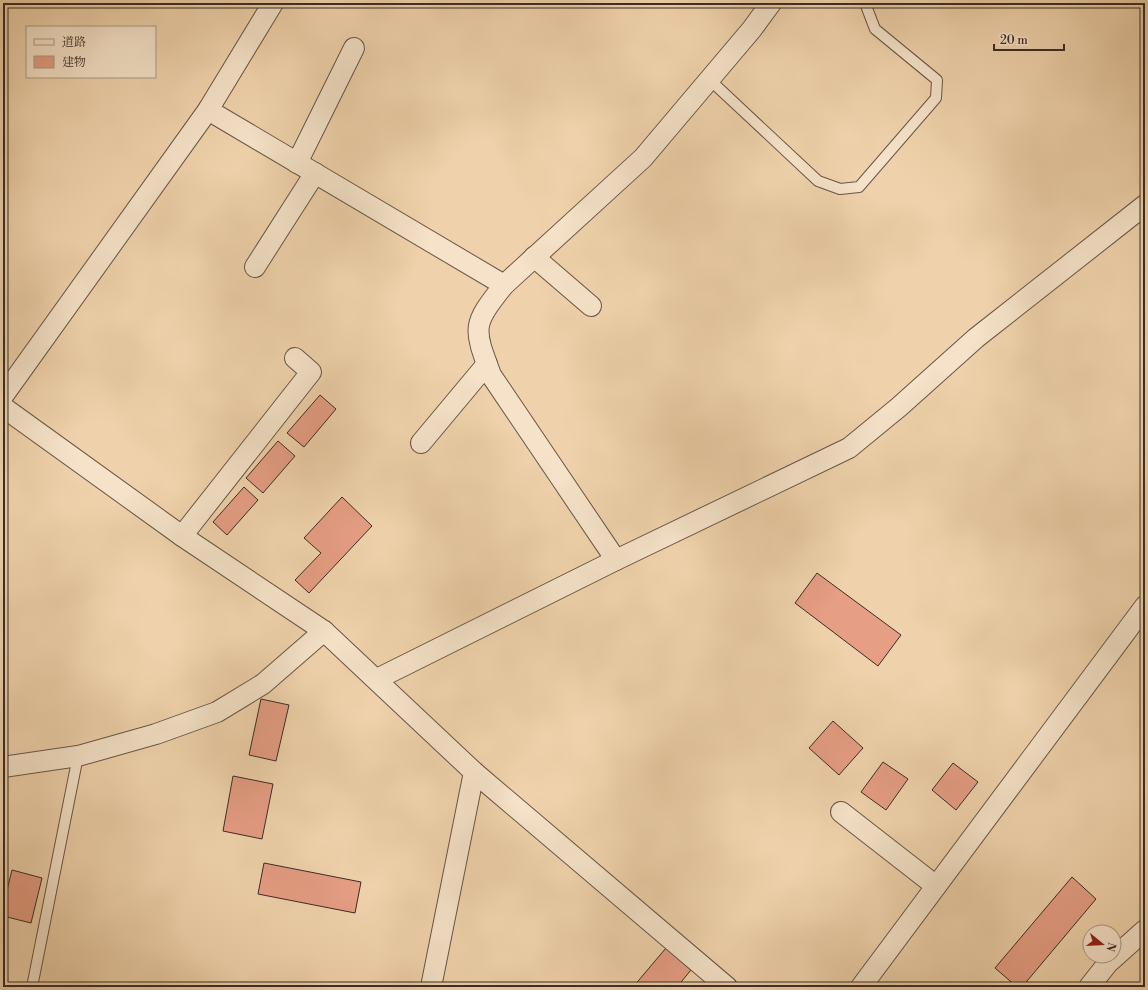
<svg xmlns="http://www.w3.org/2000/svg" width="1148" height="990" viewBox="0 0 1148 990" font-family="'Libre Bodoni','Noto Serif JP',serif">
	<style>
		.building { fill: #e69e84; stroke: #3b2c26 }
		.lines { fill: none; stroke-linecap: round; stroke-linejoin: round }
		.service-casing { stroke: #685647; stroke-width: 12 }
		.minor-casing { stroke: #685647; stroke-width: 22 }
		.service { stroke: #f5e2c8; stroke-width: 10 }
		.minor { stroke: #f5e2c8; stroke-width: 20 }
	</style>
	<rect width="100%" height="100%" fill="#efd2ab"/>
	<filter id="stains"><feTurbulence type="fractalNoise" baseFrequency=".005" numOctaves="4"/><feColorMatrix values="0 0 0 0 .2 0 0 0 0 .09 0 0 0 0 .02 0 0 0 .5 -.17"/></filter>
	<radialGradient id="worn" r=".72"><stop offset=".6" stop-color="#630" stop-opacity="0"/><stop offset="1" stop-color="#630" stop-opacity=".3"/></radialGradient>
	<g class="building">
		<path d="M320 395 336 409 304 447 287 433Z"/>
		<path d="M278 441 295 456 263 493 246 478Z"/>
		<path d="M244 487 258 500 227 535 213 522Z"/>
		<path d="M342 497 372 526 309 593 295 580 321 553 304 538Z"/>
		<path d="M817 573 901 635 878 666 795 603Z"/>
		<path d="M261 699 289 705 276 761 249 755Z"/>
		<path d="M833 721 863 748 839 775 809 748Z"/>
		<path d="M883 762 908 779 886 810 861 792Z"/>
		<path d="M953 763 978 782 956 810 932 790Z"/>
		<path d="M233 776 273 784 262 839 223 831Z"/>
		<path d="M264 863 361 882 355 913 258 894Z"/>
		<path d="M12 870 42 878 31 923 3 916V906Z"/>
		<path d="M1072 877 1096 899 1022 987H1017L995 968Z"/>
		<path d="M666 948 691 970 677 987H633Z"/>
	</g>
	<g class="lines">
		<defs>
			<g id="service">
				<path d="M710 80 818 181 840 189 859 187 936 98 937 80 875 29 865 3"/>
				<path d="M32 987 78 756"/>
			</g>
			<g id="minor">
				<path d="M208 110 504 285"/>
				<path d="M297 163 354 48"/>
				<path d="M534 257 591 306"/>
				<path d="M255 267 315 173"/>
				<path d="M3 396 208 110 273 3"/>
				<path d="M3 407 182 536 324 631 474 772 727 987"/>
				<path d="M421 443 487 364"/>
				<path d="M182 536 311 372 295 358"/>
				<path d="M616 560 491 375C473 327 472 325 504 285L643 158 752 29 771 3"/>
				<path d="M377 679 616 560 849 448 899 407 976 338 1145 205"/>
				<path d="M3 767 78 756 156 734 217 712 263 684 324 631"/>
				<path d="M841 812 936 886"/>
				<path d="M431 987 474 772"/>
				<path d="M861 987 1145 606"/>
				<path d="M1089 987 1108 963 1145 930"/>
			</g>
		</defs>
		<use href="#service" class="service-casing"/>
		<use href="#minor" class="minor-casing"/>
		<use href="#service" class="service"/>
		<use href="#minor" class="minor"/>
	</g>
	<rect width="1148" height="990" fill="none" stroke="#efd2ab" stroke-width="16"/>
	<rect x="4" y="4" width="1140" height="982" fill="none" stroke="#3b2c26" stroke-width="2"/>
	<rect x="8" y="8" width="1132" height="974" fill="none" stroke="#3b2c26"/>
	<rect x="26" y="26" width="130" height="52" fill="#f5e2c8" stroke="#ab9987"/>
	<rect x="34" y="39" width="20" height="6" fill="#f5e2c8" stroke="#ab9987"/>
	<text x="62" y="46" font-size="12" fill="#3b2c26">道路</text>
	<rect x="34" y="56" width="20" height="12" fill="#e69e84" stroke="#ab9987"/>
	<text x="62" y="66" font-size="12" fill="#3b2c26">建物</text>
	<g transform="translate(1102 944) rotate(108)"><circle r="19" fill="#f5e2c8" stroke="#ab9987"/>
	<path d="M0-3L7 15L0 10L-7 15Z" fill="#8f2418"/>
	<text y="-6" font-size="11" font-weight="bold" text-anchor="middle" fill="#3b2c26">N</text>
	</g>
	<path d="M994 44v6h70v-6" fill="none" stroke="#3b2c26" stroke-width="2"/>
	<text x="1000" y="44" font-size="12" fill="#3b2c26" stroke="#f5e2c8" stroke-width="3" paint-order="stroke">20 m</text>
	<rect width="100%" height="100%" filter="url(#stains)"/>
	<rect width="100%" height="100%" fill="url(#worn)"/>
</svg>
